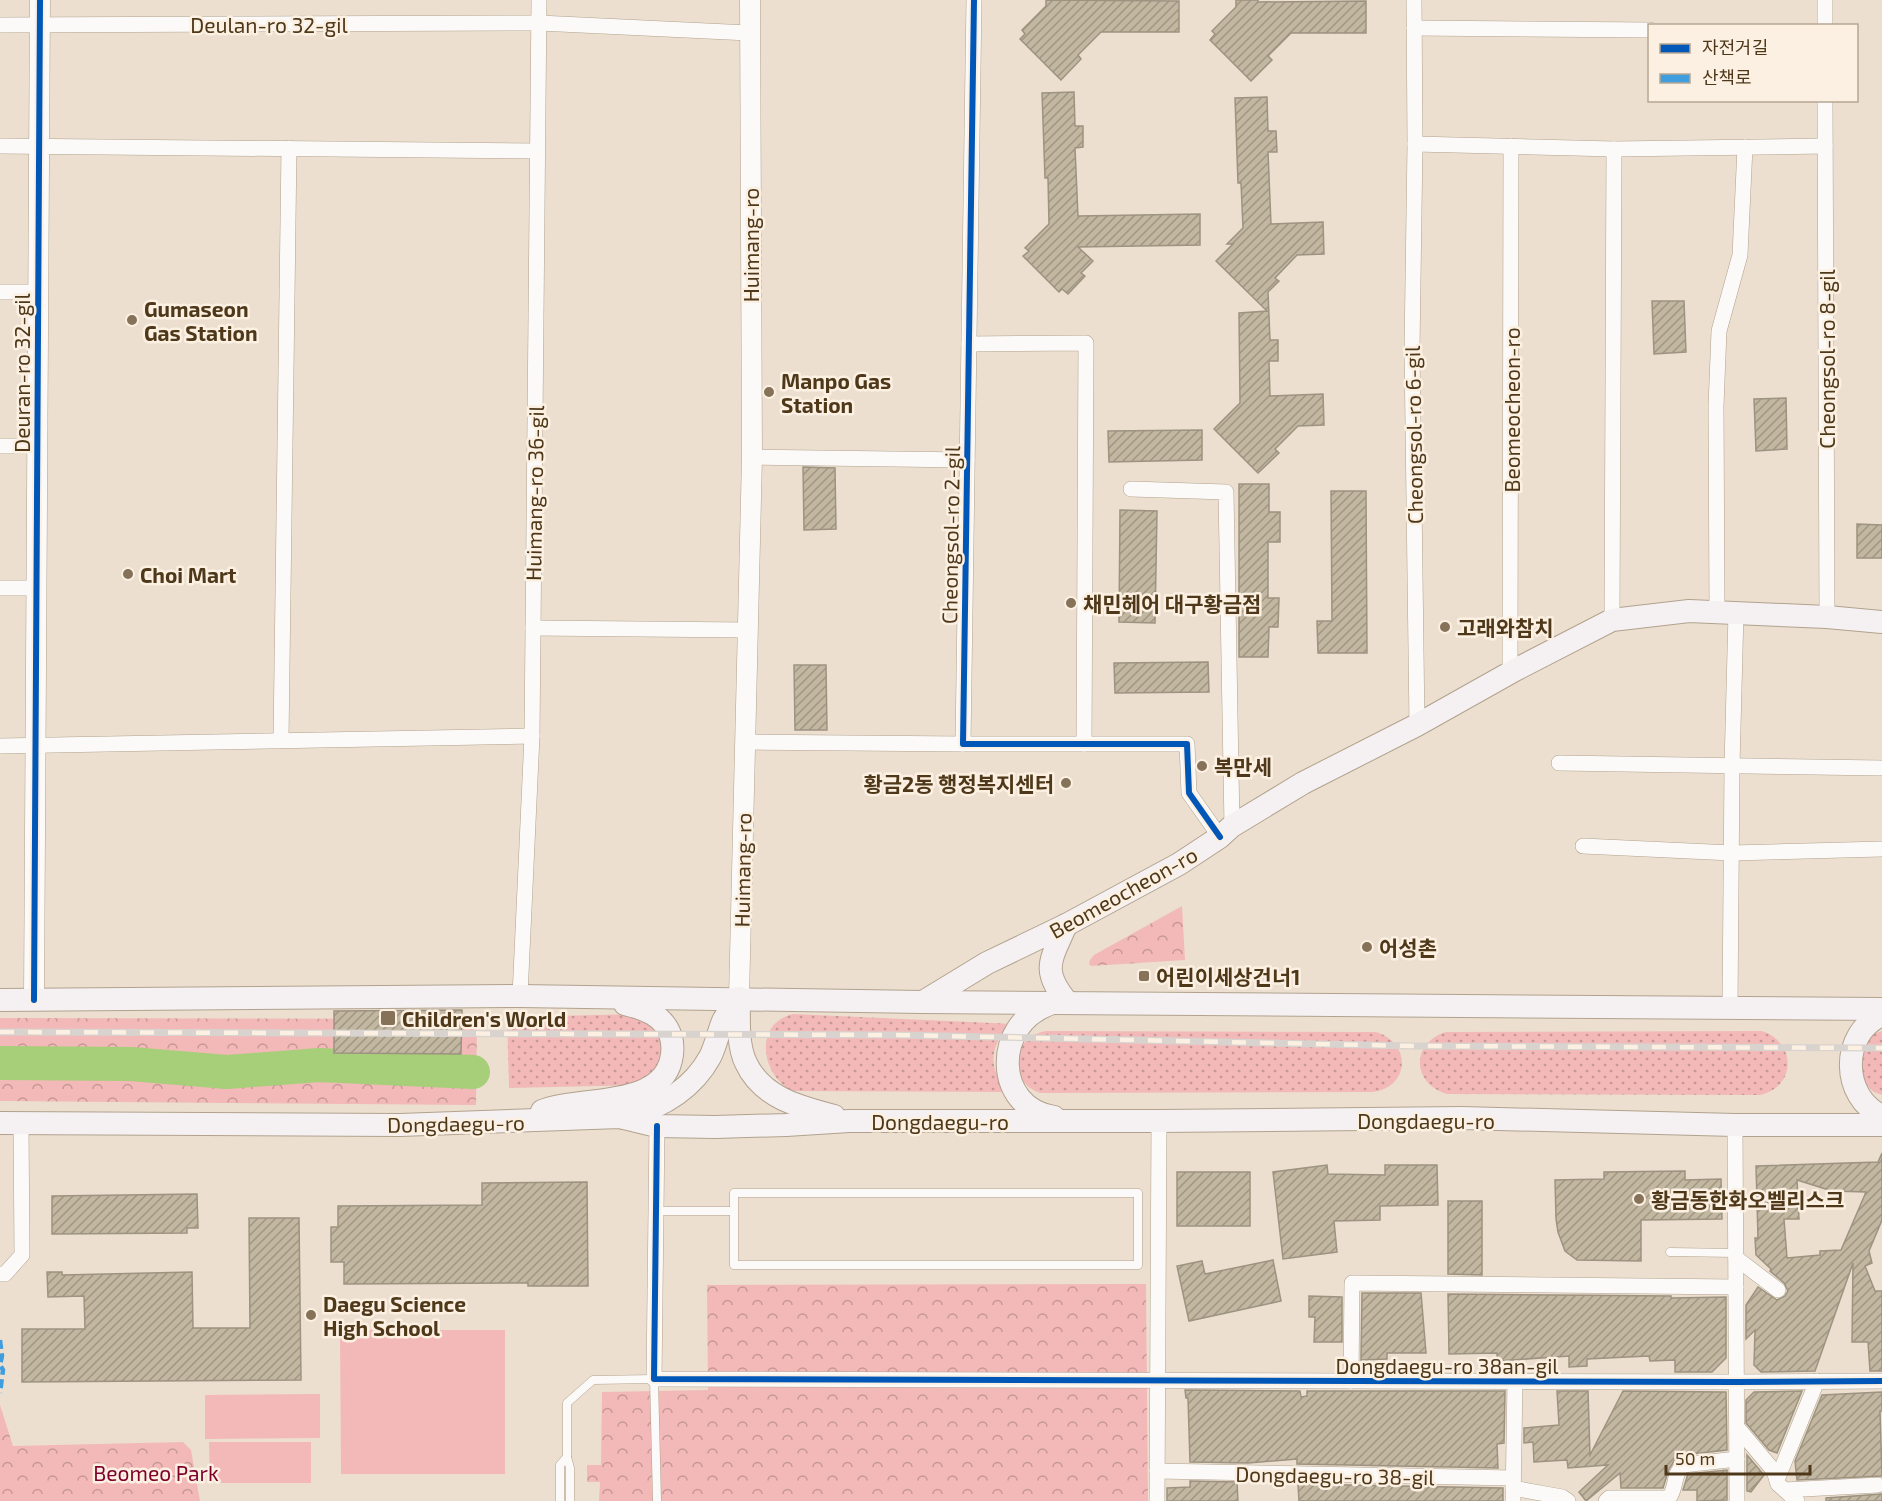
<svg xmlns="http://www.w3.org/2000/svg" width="1882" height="1501" viewBox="0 0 1882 1501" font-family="'Exo 2','Noto Sans KR',sans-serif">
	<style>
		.grass { fill: url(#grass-dots) }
		.forest { fill: url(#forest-crowns) }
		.pitch { fill: #f2b9b8 }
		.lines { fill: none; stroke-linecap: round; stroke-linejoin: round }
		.river { stroke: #a7ce78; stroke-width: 34 }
		.building { fill: url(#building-hatch); stroke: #9d9380; stroke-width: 1.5; fill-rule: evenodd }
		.service-casing { stroke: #b2a28d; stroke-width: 9 }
		.minor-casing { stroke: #b2a28d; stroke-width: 16 }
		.tertiary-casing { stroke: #b2a28d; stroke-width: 21 }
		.secondary-casing { stroke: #b2a28d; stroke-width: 24 }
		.service { stroke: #fcfaf8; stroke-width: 8 }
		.minor { stroke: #fcfaf8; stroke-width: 15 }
		.tertiary { stroke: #fcfaf8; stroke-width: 20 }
		.secondary { stroke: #f5f1f3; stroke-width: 22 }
		.rail-casing { stroke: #d8d3ce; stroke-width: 7 }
		.rail { stroke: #fbf0e2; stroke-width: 4.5; stroke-dasharray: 14; stroke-linecap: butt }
		.quiet { stroke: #409edf; stroke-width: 4.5; stroke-dasharray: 9 4.5; stroke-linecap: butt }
		.cycleway-casing { stroke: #fbf0e2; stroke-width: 10 }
		.cycleway { stroke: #0057b8; stroke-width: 6 }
		.poi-dot { fill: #857259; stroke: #fbf0e2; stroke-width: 2 }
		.labels { text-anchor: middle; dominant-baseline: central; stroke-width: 5; stroke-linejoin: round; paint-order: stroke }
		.street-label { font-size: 21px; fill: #4e3819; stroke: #fbf0e2 }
		.poi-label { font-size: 21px; font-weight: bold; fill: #4e3819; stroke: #fbf0e2; text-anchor: start }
		.park-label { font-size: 21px; fill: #7e002b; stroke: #fbf0e2 }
	</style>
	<defs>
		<pattern id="grass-dots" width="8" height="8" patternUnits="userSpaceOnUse" patternTransform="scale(1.5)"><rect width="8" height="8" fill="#f2b9b8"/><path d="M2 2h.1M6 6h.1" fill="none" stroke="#c69795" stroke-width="1.8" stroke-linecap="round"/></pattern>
		<pattern id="forest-crowns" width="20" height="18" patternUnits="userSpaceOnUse" patternTransform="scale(1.5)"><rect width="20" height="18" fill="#f2b9b8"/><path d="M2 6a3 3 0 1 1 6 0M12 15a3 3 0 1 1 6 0" fill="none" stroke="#c69795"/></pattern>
		<pattern id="building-hatch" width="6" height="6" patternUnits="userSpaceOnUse" patternTransform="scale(1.5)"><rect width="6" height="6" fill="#c2b7a0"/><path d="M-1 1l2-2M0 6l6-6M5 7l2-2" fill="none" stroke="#a09682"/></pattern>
	</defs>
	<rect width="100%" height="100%" fill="#ecdfd0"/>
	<g class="grass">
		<path d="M641 1014 657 1023 667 1058 643 1085 509 1088 507 1017Z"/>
		<path d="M793 1014 1014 1024C988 1044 987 1069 1009 1092L792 1091C760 1074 754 1023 793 1014Z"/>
		<path d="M1046 1031 1376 1032C1412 1043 1410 1088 1372 1092L1040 1093C1006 1081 1011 1037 1046 1031Z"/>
		<path d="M1762 1031C1797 1043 1796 1087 1760 1095L1447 1094C1412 1084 1410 1043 1446 1032Z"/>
		<path d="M1882 1031V1095L1874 1092 1863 1082 1859 1051 1871 1035Z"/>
	</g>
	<g class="forest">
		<path d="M1182 906 1185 960 1091 966 1089 964 1090 960 1094 955Z"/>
		<path d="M0 1018 477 1019 476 1105 0 1101Z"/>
		<path d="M1146 1284 1148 1501H599L600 1482H587V1465H601L602 1392 708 1390 707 1285Z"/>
		<path d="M0 1405 13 1446 183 1442 191 1450 200 1501H0Z"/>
	</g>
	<g class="pitch">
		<path d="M340 1330H505V1474H341Z"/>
		<path d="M320 1394V1438L205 1439V1395Z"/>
		<path d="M209 1442H311V1483H210Z"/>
	</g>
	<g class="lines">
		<path class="river" d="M0 1063 131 1064 227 1072 319 1065 473 1072"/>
	</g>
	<g class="building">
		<path d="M1046 0 1179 1V32H1101L1078 55 1081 59 1061 80 1020 39 1025 34 1022 30 1046 6Z"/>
		<path d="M1236 0H1258V2L1366 1V33H1291L1268 56 1272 60 1251 81 1210 40 1215 34 1212 31 1236 7Z"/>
		<path d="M1074 92 1075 126H1083V147L1075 148 1078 216 1200 214V245L1078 247 1093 261 1081 273 1085 276 1068 294 1062 289 1059 292 1023 256 1029 251 1025 248 1049 224 1048 178H1045L1042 93Z"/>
		<path d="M1267 97 1268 131H1276L1277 152H1268L1271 224 1323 222 1324 254 1297 255 1275 278 1279 281 1268 292 1270 340H1278V361H1269L1270 396 1323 394 1324 425 1298 426 1275 449 1279 453 1258 473 1214 429 1240 403 1239 313 1267 311 1216 261 1233 244H1227L1243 228 1241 183H1238L1235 98Z"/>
		<path d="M1652 301H1684L1686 352 1654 354Z"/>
		<path d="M1786 398 1787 449 1756 451 1754 399Z"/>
		<path d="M1202 430V460L1109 462 1108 431Z"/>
		<path d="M803 467 835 468 836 529 804 530Z"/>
		<path d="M1239 484H1269V512H1280V542H1268V598H1279L1278 627H1269L1268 657H1239Z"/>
		<path d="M1331 491H1366L1367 653H1318L1317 621H1332Z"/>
		<path d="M1120 510 1157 511 1155 623 1119 622Z"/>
		<path d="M1857 524 1882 525V558H1857Z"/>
		<path d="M1208 662 1209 692 1115 693 1114 663Z"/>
		<path d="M794 665H826L827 730H795Z"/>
		<path d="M462 1010 461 1054 334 1053V1011Z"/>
		<path d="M1882 1153V1220L1869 1251 1872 1263 1865 1266 1875 1291H1882V1371H1870L1868 1342H1852L1853 1263 1815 1371 1761 1372 1754 1365 1755 1330 1746 1339V1305L1758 1287 1777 1300 1785 1296 1788 1291 1784 1283 1770 1271 1771 1269 1756 1255 1755 1238H1758L1756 1166 1878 1162ZM1797 1180 1832 1191 1866 1192 1841 1250 1820 1251V1255L1787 1258 1784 1219H1799Z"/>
		<path d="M1327 1165 1328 1174 1385 1175V1165H1437L1438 1205 1380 1206V1220L1334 1221 1337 1252 1283 1259 1273 1172Z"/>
		<path d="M1685 1171V1180L1721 1179 1722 1219 1641 1220V1261L1577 1260 1565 1251 1558 1232 1556 1219 1555 1180 1604 1179V1172Z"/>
		<rect x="1177" y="1172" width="73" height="54"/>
		<path d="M587 1182 588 1286H528V1283L344 1284V1262H331V1227H338V1206L482 1205V1183Z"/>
		<path d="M197 1194 198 1228H187V1233L52 1234V1196Z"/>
		<path d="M1448 1201H1482V1275L1448 1274Z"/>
		<path d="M249 1218H299L301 1380 22 1382V1329H85L84 1296 48 1297 47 1272H62V1275L192 1272 193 1328H250Z"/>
		<path d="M1273 1260 1281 1301 1189 1321 1177 1266 1202 1261 1205 1274Z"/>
		<path d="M1362 1293H1421L1426 1353H1387V1359L1361 1360Z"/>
		<path d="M1448 1294 1671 1296V1298L1726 1297V1358L1712 1372H1675V1360L1650 1361 1649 1356 1587 1359V1366L1569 1367V1356L1497 1361V1353L1449 1354Z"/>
		<path d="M1309 1296 1342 1297V1342H1314L1315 1317H1309Z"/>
		<path d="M1185 1390 1300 1391 1301 1397 1307 1396V1391H1505L1504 1443 1497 1444 1498 1468 1297 1464V1459L1248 1463 1190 1462 1188 1398H1186Z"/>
		<path d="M1557 1391H1588L1590 1455 1623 1391 1726 1392 1727 1450 1682 1455 1676 1458 1669 1469 1663 1488H1621L1620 1473 1586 1501 1579 1492 1608 1465 1568 1468 1567 1460 1534 1462 1533 1442 1524 1443V1428L1559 1425Z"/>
		<path d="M1802 1391 1777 1453 1769 1450 1746 1423V1400L1754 1392Z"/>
		<path d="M1882 1392V1411H1880L1882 1476 1797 1480 1795 1461 1822 1395Z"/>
		<path d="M1747 1455 1764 1475 1751 1492 1747 1491Z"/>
		<path d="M1727 1470V1500L1697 1501V1490H1683L1688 1474Z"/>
		<path d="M1190 1481 1237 1482 1238 1501H1167V1488L1190 1487Z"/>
		<path d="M1298 1484 1503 1488V1501H1299Z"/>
		<path d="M1882 1494V1501H1826V1498Z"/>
	</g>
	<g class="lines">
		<defs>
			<g id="service">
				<path d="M657 1211H734V1265H1138V1193H734V1211"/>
				<path d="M1670 1252 1736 1253"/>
				<path d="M567 1457V1403L593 1380 654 1379 657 1501"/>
				<path d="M560 1501V1465L567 1457 570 1468V1501"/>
			</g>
			<g id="minor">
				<path d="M974 0 963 744H1187L1189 793 1220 837"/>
				<path d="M1414 0 1415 144 1412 350 1417 725"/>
				<path d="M1825 0V26"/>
				<path d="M0 25 539 23 749 33"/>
				<path d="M1414 28 1650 30"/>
				<path d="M1825 100 1827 617"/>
				<path d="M1415 144 1614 149 1825 146"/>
				<path d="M0 146 537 151"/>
				<path d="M0 292H38"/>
				<path d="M969 344 1086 343 1084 744"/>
				<path d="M0 446H37"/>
				<path d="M752 457 967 460"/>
				<path d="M1131 489 1226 492 1232 826"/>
				<path d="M0 588H36"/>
				<path d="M1717 612 1716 406 1719 331 1740 255 1745 147"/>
				<path d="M1612 620 1614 149"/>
				<path d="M533 628 747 630"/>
				<path d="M1510 673 1511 146"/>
				<path d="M281 740 289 148"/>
				<path d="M745 742 963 744"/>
				<path d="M0 746 532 736"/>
				<path d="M1559 763 1882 768"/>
				<path d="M1583 846 1732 853 1882 849"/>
				<path d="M520 996 532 736 539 0"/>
				<path d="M1730 1008 1732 766 1736 613"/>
				<path d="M1735 1125 1737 1501"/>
				<path d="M657 1126 654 1379 1737 1382 1882 1381"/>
				<path d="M1736 1258 1778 1290"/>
				<path d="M0 1274H5L22 1255 21 1123"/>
				<path d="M1351 1381 1352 1283 1736 1287"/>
				<path d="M1737 1427 1774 1471 1778 1484 1797 1501"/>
				<path d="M1157 1471 1513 1478"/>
				<path d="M1777 1480 1817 1381"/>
				<path d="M1513 1488 1562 1497 1568 1501"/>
				<path d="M1785 1490 1878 1485"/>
				<path d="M1157 1501 1159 1121"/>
				<path d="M1513 1501 1515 1381"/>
				<path d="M1606 1501 1609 1498H1669C1677 1487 1673 1474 1683 1465L1737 1459"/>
			</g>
			<g id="tertiary">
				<path d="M739 998 752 457 750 0"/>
				<path d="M34 1000 40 0"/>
			</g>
			<g id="secondary">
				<path d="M1066 925C1051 960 1040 970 1068 1003"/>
				<path d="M739 998C739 1017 737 1045 746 1063 762 1098 800 1107 834 1116"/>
				<path d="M0 1000 520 996 923 1002 1882 1009"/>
				<path d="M923 1002 987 963 1066 925 1179 864 1220 837 1232 826 1303 783 1417 725 1515 670 1612 620 1689 611 1827 617 1882 622"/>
				<path d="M1050 1004C992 1024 994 1108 1054 1117"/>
				<path d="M1882 1015C1840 1033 1841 1097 1882 1116"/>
				<path d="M542 1111C578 1096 660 1109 671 1060 673 1052 673 1045 671 1037 664 1015 645 1009 625 1004"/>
				<path d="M624 1118C660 1108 692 1090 710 1057 716 1045 718 1033 723 1021 727 1013 734 1005 739 998"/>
				<path d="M0 1123 400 1125 620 1117 657 1126 715 1127 786 1125 849 1121H1159L1462 1118 1735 1125H1882"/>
			</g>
		</defs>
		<use href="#service" class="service-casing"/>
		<use href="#minor" class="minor-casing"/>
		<use href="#tertiary" class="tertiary-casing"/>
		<use href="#secondary" class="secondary-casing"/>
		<use href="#service" class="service"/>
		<use href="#minor" class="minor"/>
		<use href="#tertiary" class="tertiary"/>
		<use href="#secondary" class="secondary"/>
		<defs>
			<path id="rail" d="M0 1032 897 1035 1414 1046 1882 1048"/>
		</defs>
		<use href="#rail" class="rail-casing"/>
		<use href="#rail" class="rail"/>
		<path class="quiet" d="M0 1340 2 1356 0 1365 3 1370 0 1393"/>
		<defs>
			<g id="cycleway">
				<path d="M974 0 963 744H1187L1189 793 1220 837"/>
				<path d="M34 1000 40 0"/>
				<path d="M657 1126 654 1379 1737 1382 1882 1381"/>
			</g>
		</defs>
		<use href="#cycleway" class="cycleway-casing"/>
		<use href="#cycleway" class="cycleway"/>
	</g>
	<g class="poi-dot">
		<circle cx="132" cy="320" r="6"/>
		<circle cx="769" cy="392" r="6"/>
		<circle cx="128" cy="574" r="6"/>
		<circle cx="1071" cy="603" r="6"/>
		<circle cx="1445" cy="627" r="6"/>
		<circle cx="1202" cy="766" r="6"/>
		<circle cx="1066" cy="783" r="6"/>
		<circle cx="1367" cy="947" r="6"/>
		<rect x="1138" y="970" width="12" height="12" rx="3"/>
		<rect x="380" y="1010" width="16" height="16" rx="3"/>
		<circle cx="1639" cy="1199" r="6"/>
		<circle cx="311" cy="1315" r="6"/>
	</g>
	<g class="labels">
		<g class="street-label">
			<text x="269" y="24">Deulan-ro 32-gil</text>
			<text transform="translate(750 245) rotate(-90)">Huimang-ro</text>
			<text transform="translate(1826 359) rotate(-90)">Cheongsol-ro 8-gil</text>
			<text transform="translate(21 373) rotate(-90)">Deuran-ro 32-gil</text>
			<text transform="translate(1511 410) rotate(-90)">Beomeocheon-ro</text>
			<text transform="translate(1413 435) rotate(-91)">Cheongsol-ro 6-gil</text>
			<text transform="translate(534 493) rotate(-89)">Huimang-ro 36-gil</text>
			<text transform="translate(950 535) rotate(-89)">Cheongsol-ro 2-gil</text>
			<text transform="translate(742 870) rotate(-89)">Huimang-ro</text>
			<text transform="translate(1123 892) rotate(-29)">Beomeocheon-ro</text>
			<text x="1426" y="1120">Dongdaegu-ro</text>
			<text x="940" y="1121">Dongdaegu-ro</text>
			<text transform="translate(456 1123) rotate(-1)">Dongdaegu-ro</text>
			<text x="1447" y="1365">Dongdaegu-ro 38an-gil</text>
			<text transform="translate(1335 1475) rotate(1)">Dongdaegu-ro 38-gil</text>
		</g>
		<g class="poi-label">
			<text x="144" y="308">Gumaseon<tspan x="144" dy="24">Gas Station</tspan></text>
			<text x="781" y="380">Manpo Gas<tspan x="781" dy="24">Station</tspan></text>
			<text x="140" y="574">Choi Mart</text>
			<text x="1083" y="603">채민헤어 대구황금점</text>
			<text x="1457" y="627">고래와참치</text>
			<text x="1214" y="766">복만세</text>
			<text x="1054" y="783" text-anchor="end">황금2동 행정복지센터</text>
			<text x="1379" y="947">어성촌</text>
			<text x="1156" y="976">어린이세상건너1</text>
			<text x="402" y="1018">Children's World</text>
			<text x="1651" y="1199">황금동한화오벨리스크</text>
			<text x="323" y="1303">Daegu Science<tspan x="323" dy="24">High School</tspan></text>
		</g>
		<g class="park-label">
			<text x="156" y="1472">Beomeo Park</text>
		</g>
	</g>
	<rect x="1648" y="24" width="210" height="78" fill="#fbf0e2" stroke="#b6a692" stroke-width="1.5"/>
	<rect x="1660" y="44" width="30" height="9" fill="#0057b8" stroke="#b6a692" stroke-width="1.5"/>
	<text x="1702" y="54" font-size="18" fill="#4e3819">자전거길</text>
	<rect x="1660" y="74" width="30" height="9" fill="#409edf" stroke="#b6a692" stroke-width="1.5"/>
	<text x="1702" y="84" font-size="18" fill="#4e3819">산책로</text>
	<path d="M1666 1465v9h144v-9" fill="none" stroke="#4e3819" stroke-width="3"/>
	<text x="1675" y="1465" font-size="18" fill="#4e3819" stroke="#fbf0e2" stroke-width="4.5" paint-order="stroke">50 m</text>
</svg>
